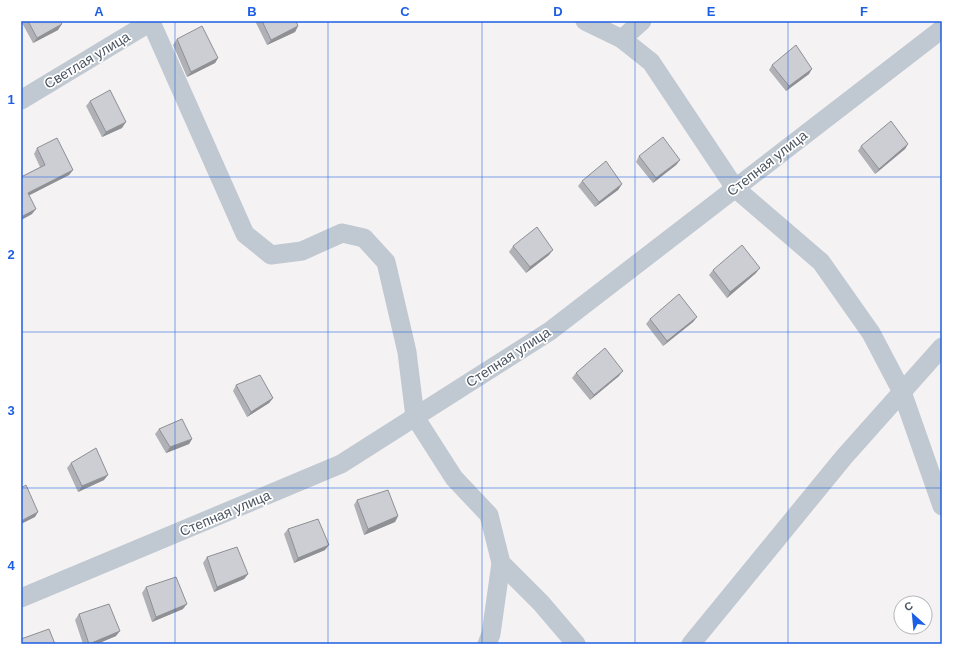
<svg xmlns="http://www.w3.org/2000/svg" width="963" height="665" viewBox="0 0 963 665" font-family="Helvetica,sans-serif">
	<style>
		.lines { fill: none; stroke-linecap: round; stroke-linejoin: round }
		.minor { stroke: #c0c8d1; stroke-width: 19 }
		.wall { fill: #afb1b6 }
		.shaded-wall { fill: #8f9094 }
		.building { fill: #ccced4; stroke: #8f9094 }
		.grid { fill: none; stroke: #1c5fe4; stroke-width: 1; stroke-opacity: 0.55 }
		.labels { text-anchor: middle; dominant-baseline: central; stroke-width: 3.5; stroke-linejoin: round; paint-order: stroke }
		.street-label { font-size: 14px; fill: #4a5360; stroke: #fff }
		.neatline { fill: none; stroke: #1c5fe4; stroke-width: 1.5 }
		.grid-label { font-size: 13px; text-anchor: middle; font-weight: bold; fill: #1c5fe4 }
	</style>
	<rect width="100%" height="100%" fill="#f4f2f2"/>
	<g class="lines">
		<g class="minor">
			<path d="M585 21 622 39 651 62 735 188 821 262 871 333 902 392 942 506"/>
			<path d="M151 22 245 234 271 255 302 251 342 233 364 238 386 262 407 352 415 417 454 478 489 515 501 563 541 603 576 644"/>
			<path d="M622 39 642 21"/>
			<path d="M21 100 152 21"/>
			<path d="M21 598 341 464 550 331 942 29"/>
			<path d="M487 644 491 634 501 563"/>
			<path d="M691 644 844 457 942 347"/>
		</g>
	</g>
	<g class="wall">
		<path d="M21 21H60L58 30 33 43Z"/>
		<path d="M255 21H296L298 26 295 32 267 45Z"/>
		<path d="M177 39 218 58 215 63 187 77 173 45Z"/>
		<path d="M772 65 809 74 786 91 769 70Z"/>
		<path d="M90 101 122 128 102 137 86 106Z"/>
		<path d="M908 144 905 149 875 174 858 151 861 146Z"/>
		<path d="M37 148 73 170 69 175 29 195 32 214 21 220V177L40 167 34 154Z"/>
		<path d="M639 156 680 160 676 165 653 183 636 162Z"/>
		<path d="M582 181 622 184 618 190 595 207 578 186Z"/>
		<path d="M513 246 549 255 526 273 509 252Z"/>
		<path d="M713 270 756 273 727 298 709 275Z"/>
		<path d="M697 317 693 322 663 346 646 324 650 319Z"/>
		<path d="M576 373 619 376 590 400 572 378Z"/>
		<path d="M236 385 273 398 269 403 247 417 233 391Z"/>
		<path d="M159 429 192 439 189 444 166 453 155 434Z"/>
		<path d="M71 463 104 480 78 492 67 468Z"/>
		<path d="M357 500 398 516 395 522 364 535 354 505Z"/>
		<path d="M288 529 325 550 294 563 284 534Z"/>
		<path d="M207 557 248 574 244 579 214 592 203 563Z"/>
		<path d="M146 587 183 609 152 622 142 593Z"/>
		<path d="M79 614 116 636 97 644H83L75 620Z"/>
	</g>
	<g class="shaded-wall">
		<path d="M62 24 58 30 33 43 37 38Z"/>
		<path d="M298 26 295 32 267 45 271 40Z"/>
		<path d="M218 58 215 63 187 77 191 72Z"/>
		<path d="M812 69 809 74 786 91 789 86Z"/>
		<path d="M126 122 122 128 102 137 106 132Z"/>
		<path d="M908 144 905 149 875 174 879 169Z"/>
		<path d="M680 160 676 165 653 183 656 178Z"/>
		<path d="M73 170 69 175 24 198 28 193Z"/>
		<path d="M622 184 618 190 595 207 599 202Z"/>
		<path d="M36 209 32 214 21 220V217Z"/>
		<path d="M553 250 549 255 526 273 530 267Z"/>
		<path d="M760 268 756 273 727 298 730 292Z"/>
		<path d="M697 317 693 322 663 346 667 341Z"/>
		<path d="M623 371 619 376 590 400 594 395Z"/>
		<path d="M273 398 269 403 247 417 251 412Z"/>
		<path d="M192 439 189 444 166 453 170 447Z"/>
		<path d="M108 475 104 480 78 492 82 486Z"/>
		<path d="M38 512 35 517 21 524V521Z"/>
		<path d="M398 516 395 522 364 535 368 529Z"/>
		<path d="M329 545 325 550 294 563 298 558Z"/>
		<path d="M248 574 244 579 214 592 217 587Z"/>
		<path d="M187 604 183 609 152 622 156 617Z"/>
		<path d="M120 631 116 636 97 644H89Z"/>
	</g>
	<g class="building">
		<path d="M28 21H60L62 24 37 38Z"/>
		<path d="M262 21H296L298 26 271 40Z"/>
		<path d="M202 26 218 58 191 72 177 39Z"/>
		<path d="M796 45 812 69 789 86 772 65Z"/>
		<path d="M110 90 126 122 106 132 90 101Z"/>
		<path d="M891 121 908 144 879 169 861 146Z"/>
		<path d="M663 137 680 160 656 178 639 156Z"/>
		<path d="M57 138 73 170 28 193 36 209 21 217V177L45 165 37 148Z"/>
		<path d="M606 161 622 184 599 202 582 181Z"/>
		<path d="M537 227 553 250 530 267 513 246Z"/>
		<path d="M742 245 760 268 730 292 713 270Z"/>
		<path d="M679 294 697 317 667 341 650 319Z"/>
		<path d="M605 348 623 371 594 395 576 373Z"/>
		<path d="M260 375 273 398 251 412 236 385Z"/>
		<path d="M182 419 192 439 170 447 159 429Z"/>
		<path d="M96 448 108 475 82 486 71 463Z"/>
		<path d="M26 485 38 512 21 521V488Z"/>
		<path d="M388 490 398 516 368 529 357 500Z"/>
		<path d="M318 519 329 545 298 558 288 529Z"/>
		<path d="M237 547 248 574 217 587 207 557Z"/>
		<path d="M176 577 187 604 156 617 146 587Z"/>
		<path d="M109 604 120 631 89 644 79 614Z"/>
		<path d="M49 629 55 644H21V639Z"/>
	</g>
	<path class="grid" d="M175 21V644M328 21V644M482 21V644M635 21V644M788 21V644M21 177H942M21 332H942M21 488H942"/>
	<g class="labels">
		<g class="street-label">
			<text transform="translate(87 60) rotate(-31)">Светлая улица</text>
			<text transform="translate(767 163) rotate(-38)">Степная улица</text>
			<text transform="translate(508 357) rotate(-33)">Степная улица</text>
			<text transform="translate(225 513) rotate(-23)">Степная улица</text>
		</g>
	</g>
	<rect width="963" height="665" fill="none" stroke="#ffffff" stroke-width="44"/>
	<g transform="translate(913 615) rotate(333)"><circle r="19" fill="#ffffff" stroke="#b7babf"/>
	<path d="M0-3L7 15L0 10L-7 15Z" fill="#1c5fe4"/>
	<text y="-6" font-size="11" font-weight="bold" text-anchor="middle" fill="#4a5360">С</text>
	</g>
	<rect x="22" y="22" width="919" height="621" class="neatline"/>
	<g class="grid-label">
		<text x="99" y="16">A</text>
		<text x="252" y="16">B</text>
		<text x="405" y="16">C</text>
		<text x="558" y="16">D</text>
		<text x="711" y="16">E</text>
		<text x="864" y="16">F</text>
		<text x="11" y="104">1</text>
		<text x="11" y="259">2</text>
		<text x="11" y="415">3</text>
		<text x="11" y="570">4</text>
	</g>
</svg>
